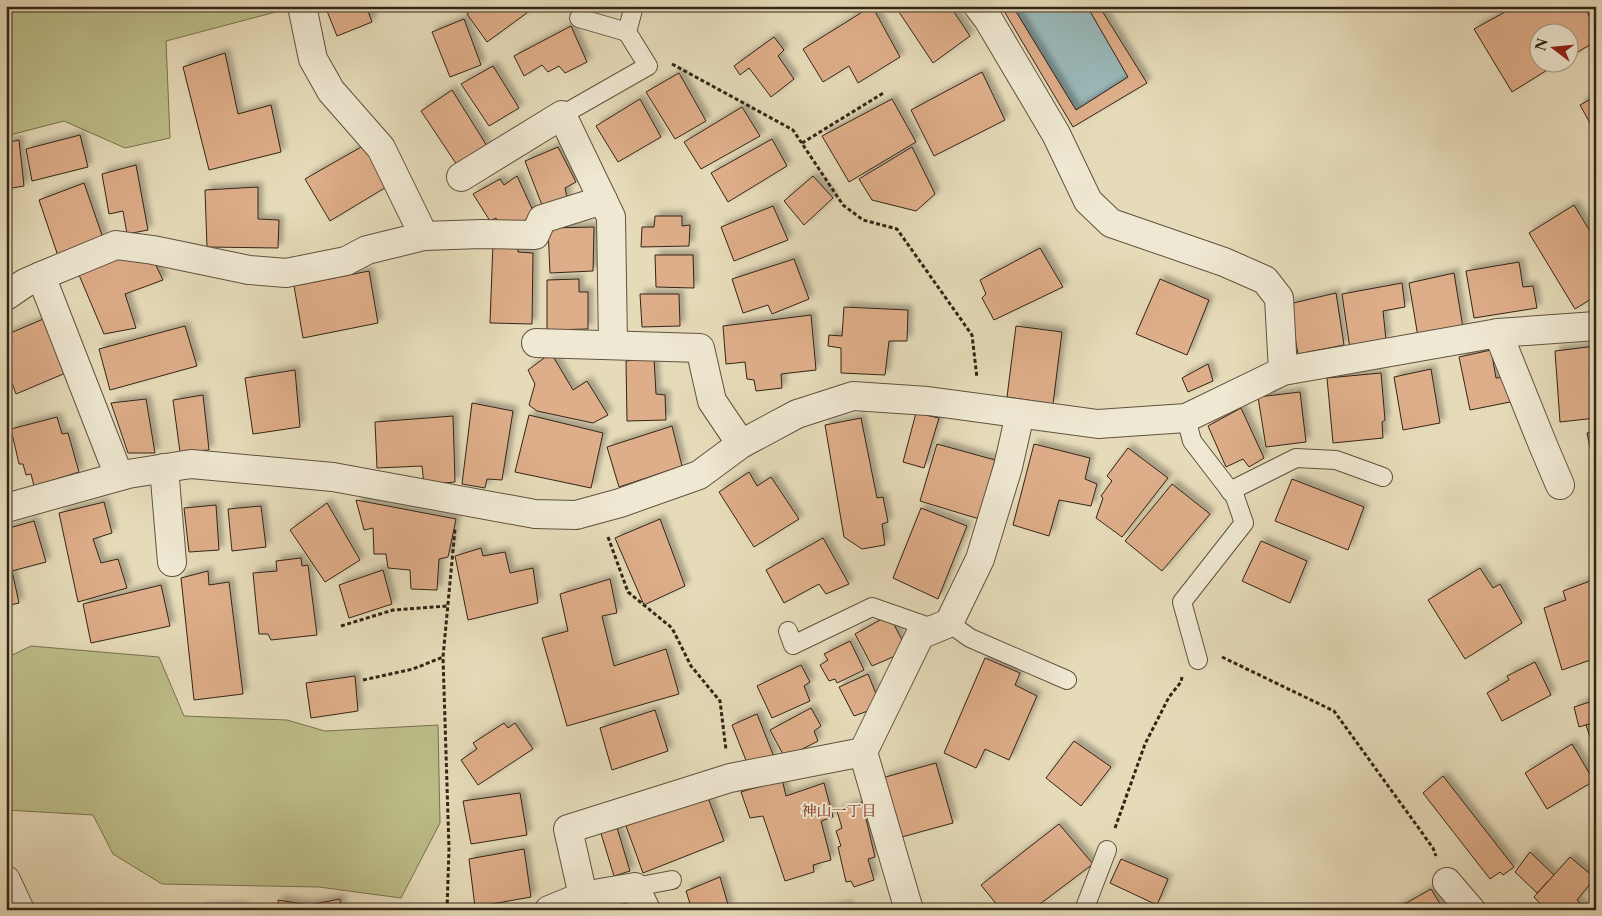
<svg xmlns="http://www.w3.org/2000/svg" width="1602" height="916" viewBox="0 0 1602 916" font-family="'Libre Caslon Text','Noto Serif JP',serif">
	<style>
		.green { fill: #bdbe8a; stroke: #787250 }
		.water { fill: #9ab9ba; stroke: #717e78 }
		.building { fill: #dead89; stroke: #332516; filter: url(#shadow) }
		.lines { fill: none; stroke-linecap: round; stroke-linejoin: round }
		.service-casing { stroke: #60523f; stroke-width: 20 }
		.minor-casing { stroke: #60523f; stroke-width: 30 }
		.path { stroke: #332516; stroke-width: 3; stroke-dasharray: 4 2.5; stroke-linecap: butt }
		.service { stroke: #efe8d2; stroke-width: 18 }
		.minor { stroke: #efe8d2; stroke-width: 28 }
		.labels { text-anchor: middle; dominant-baseline: central; stroke-width: 4; stroke-linejoin: round; paint-order: stroke }
		.neighbourhood-label { font-size: 15px; fill: #7a1f14; stroke: #efe8d2 }
	</style>
	<defs>
		<filter id="shadow"><feDropShadow dx="4.5" dy="-4.5" stdDeviation="2.5" flood-color="#0004"/></filter>
	</defs>
	<rect width="100%" height="100%" fill="#e6dbb9"/>
	<filter id="stains"><feTurbulence type="fractalNoise" baseFrequency=".004" numOctaves="4"/><feColorMatrix values="0 0 0 0 .2 0 0 0 0 .09 0 0 0 0 .02 0 0 0 .5 -.17"/></filter>
	<radialGradient id="worn" r=".72"><stop offset=".6" stop-color="#630" stop-opacity="0"/><stop offset="1" stop-color="#630" stop-opacity=".3"/></radialGradient>
	<g class="green">
		<path d="M6 6H287V9L166 41 170 138 125 148 64 121 6 136Z"/>
		<path d="M31 646 159 657 184 716 287 720 325 731 438 725 440 823 401 898 319 887 162 884 113 854 93 815 6 810V658Z"/>
	</g>
	<path class="water" d="M1021 6H1087L1128 77 1076 110 1015 10Z"/>
	<g class="building">
		<path d="M325 6H366L372 22 337 36Z"/>
		<path d="M478 6H535V7L487 42 467 14Z"/>
		<path d="M872 6 900 57 858 83 849 66 823 82 803 49Z"/>
		<path d="M895 6H950L970 36 933 63Z"/>
		<path d="M1001 6H1021L1015 10 1076 110 1128 77 1087 6H1099L1147 83 1073 127Z"/>
		<path d="M1516 6H1584L1596 28V41L1570 57V32H1540V62H1560L1512 92 1474 29Z"/>
		<path d="M464 19 481 65 450 77 432 32Z"/>
		<path d="M571 26 587 62 565 73 559 66 548 72 542 65 524 76 514 56Z"/>
		<path d="M774 37 784 50 778 56 794 79 771 97 749 68 740 75 734 66Z"/>
		<path d="M225 53 238 114 271 105 281 152 209 170 183 67Z"/>
		<path d="M493 66 519 108 489 126 461 84Z"/>
		<path d="M982 72 1005 120 934 156 911 110Z"/>
		<path d="M679 73 706 121 675 139 646 92Z"/>
		<path d="M452 90 487 146 457 165 421 111Z"/>
		<path d="M1596 96V134L1580 105Z"/>
		<path d="M640 99 661 137 618 162 596 126Z"/>
		<path d="M892 99 916 142 849 182 822 136Z"/>
		<path d="M742 107 760 136 701 169 684 142Z"/>
		<path d="M80 135 88 167 32 181 26 149Z"/>
		<path d="M772 139 787 166 728 202 711 173Z"/>
		<path d="M19 140 24 186 6 189V143Z"/>
		<path d="M370 142 393 183 330 221 305 179Z"/>
		<path d="M558 147 576 182 565 188 568 202 545 213 525 161Z"/>
		<path d="M912 147 935 194 916 211 872 200 859 179Z"/>
		<path d="M136 165 148 230 127 234 123 211 109 214 102 174Z"/>
		<path d="M517 176 535 215 503 232 496 218 490 221 473 194 500 179 504 185Z"/>
		<path d="M813 176 833 198 804 225 784 201Z"/>
		<path d="M84 183 103 238 58 256 39 200Z"/>
		<path d="M258 187V219L279 220 278 248 207 247 205 190Z"/>
		<path d="M1574 205 1596 241V296L1575 309 1529 233Z"/>
		<path d="M773 206 788 240 734 261 721 227Z"/>
		<path d="M655 216H682V226L690 225 689 246 641 247 642 227H654Z"/>
		<path d="M594 227 593 271 550 273 548 228Z"/>
		<path d="M493 243 518 244V252L533 253 532 324 490 323Z"/>
		<path d="M1040 248 1063 287 994 320 982 298 986 294 980 280Z"/>
		<path d="M137 252 150 253 163 280 125 294 136 328 104 334 79 275Z"/>
		<path d="M655 255H693L694 288 656 287Z"/>
		<path d="M794 259 809 299 772 314 768 305 743 313 732 279Z"/>
		<path d="M1519 262 1523 287 1533 286 1537 308 1474 318 1466 271Z"/>
		<path d="M369 271 378 323 303 338 294 286Z"/>
		<path d="M1454 273 1463 328 1418 337 1409 283Z"/>
		<path d="M579 279V292H588V329L547 330V280Z"/>
		<path d="M1160 279 1209 300 1187 355 1136 334Z"/>
		<path d="M1402 283 1405 307 1383 311 1386 340 1350 349 1342 294Z"/>
		<path d="M1336 293 1344 345 1298 354 1289 304Z"/>
		<path d="M640 294H679L680 326 642 327Z"/>
		<path d="M844 307 908 310 907 341H889L885 375 841 373V348L828 346 829 335 842 336Z"/>
		<path d="M811 315 816 370 781 374 782 388 756 391 754 380 747 379 745 362 726 364 723 326Z"/>
		<path d="M48 317 68 372 16 394 6 366V335Z"/>
		<path d="M185 326 197 366 110 390 99 349Z"/>
		<path d="M1016 326 1062 332 1053 404 1007 397Z"/>
		<path d="M1596 346V418L1560 422 1555 351Z"/>
		<path d="M1491 350 1496 378 1505 377 1510 402 1470 410 1459 357Z"/>
		<path d="M551 353 573 390 587 381 608 415 593 423 537 411 529 405 535 384 528 370Z"/>
		<path d="M654 358 656 394 665 395 666 420 627 421 626 361Z"/>
		<path d="M1208 364 1213 381 1188 392 1182 378Z"/>
		<path d="M1431 369 1440 423 1403 430 1394 377Z"/>
		<path d="M295 370 300 427 253 434 245 378Z"/>
		<path d="M1381 373 1385 420 1382 422 1383 438 1333 443 1327 378Z"/>
		<path d="M1300 392 1306 442 1266 447 1258 397Z"/>
		<path d="M203 395 209 450 180 452 173 400Z"/>
		<path d="M146 399 155 453H128L111 403Z"/>
		<path d="M472 403 513 411 502 480 487 479 485 488 462 484Z"/>
		<path d="M1241 408 1264 458 1249 467 1243 459 1226 467 1208 426Z"/>
		<path d="M916 413 939 418 924 468 903 462Z"/>
		<path d="M529 415 603 433 591 488 515 472Z"/>
		<path d="M453 416 455 482 424 485 422 466 377 468 375 422Z"/>
		<path d="M57 417 62 434 68 433 79 472 34 486 31 474 26 475 23 464H19L11 429Z"/>
		<path d="M861 418 877 498 883 497 888 522 882 524 885 545 862 549 844 537 825 425Z"/>
		<path d="M672 426 682 466 619 487 607 447Z"/>
		<path d="M1596 431V475L1587 433Z"/>
		<path d="M937 444 995 460 984 501 989 522 920 501Z"/>
		<path d="M1034 444 1090 458 1085 479 1097 484 1091 506 1059 500 1049 536 1013 525Z"/>
		<path d="M1128 448 1168 478 1122 537 1096 518 1103 498 1101 496 1112 481 1107 476Z"/>
		<path d="M749 472 757 486 771 477 799 519 754 547 719 492Z"/>
		<path d="M1292 479 1364 507 1348 550 1275 521Z"/>
		<path d="M1172 484 1210 514 1162 571 1125 541Z"/>
		<path d="M356 500 456 519 448 557 439 559 437 590 411 589 410 570 388 568 386 554H374L373 528 364 530Z"/>
		<path d="M104 502 112 533 93 539 101 563 118 559 127 588 78 602 59 513Z"/>
		<path d="M327 503 360 560 325 582 290 530Z"/>
		<path d="M216 505 219 550 189 552 184 508Z"/>
		<path d="M261 506 266 547 232 551 228 509Z"/>
		<path d="M921 508 967 526 938 599 893 578Z"/>
		<path d="M660 519 685 586 644 605 615 538Z"/>
		<path d="M34 521 46 562 12 571 19 603 6 606V529Z"/>
		<path d="M823 538 849 584 826 594 819 584 784 603 766 570Z"/>
		<path d="M1261 541 1307 561 1290 603 1242 581Z"/>
		<path d="M481 548 483 556 505 552 510 573 533 568 538 603 468 620 455 556Z"/>
		<path d="M301 558 302 566 308 565 317 635 271 640 268 634H259L253 573 277 571 276 561Z"/>
		<path d="M1480 568 1493 588 1500 584 1522 623 1465 659 1428 600Z"/>
		<path d="M383 570 392 604 349 618 339 585Z"/>
		<path d="M208 571 209 585 229 582 243 694 194 700 181 578Z"/>
		<path d="M610 579 617 613 602 616 614 666 666 649 679 694 567 726 542 638 568 631 560 594Z"/>
		<path d="M1593 580 1596 592V658L1562 670 1544 608 1566 600 1563 591Z"/>
		<path d="M161 585 170 626 91 643 83 604Z"/>
		<path d="M889 615 902 640 895 656 872 666 855 634Z"/>
		<path d="M850 641 864 670 837 683 835 679 829 681 820 665 828 660 824 654Z"/>
		<path d="M985 658 1020 673 1015 685 1037 696 1009 760 985 749 976 768 944 753Z"/>
		<path d="M1535 662 1551 695 1502 721 1487 693 1509 680 1507 676Z"/>
		<path d="M801 665 810 682 804 686 810 701 772 718 757 686Z"/>
		<path d="M868 674 879 701 876 708 854 716 839 687Z"/>
		<path d="M355 676 358 711 311 718 306 683Z"/>
		<path d="M1596 700V722L1579 727 1574 707Z"/>
		<path d="M811 708 821 726 814 731 818 741 785 758 770 730Z"/>
		<path d="M655 710 668 751 612 770 600 728Z"/>
		<path d="M757 714 774 757 749 768 732 725Z"/>
		<path d="M1596 722V755L1586 725Z"/>
		<path d="M504 723 508 728 515 723 533 749 478 785 461 760 477 749 473 743Z"/>
		<path d="M1074 741 1111 767 1081 806 1046 778Z"/>
		<path d="M1572 744 1594 781 1547 809 1525 773Z"/>
		<path d="M936 763 953 823 898 838 882 778Z"/>
		<path d="M1443 776 1514 867 1503 875 1500 872 1490 879 1423 793Z"/>
		<path d="M782 779 786 796 824 783 833 817 821 821 831 860 813 865 814 872 785 881 763 816 750 818 741 792Z"/>
		<path d="M520 793 527 835 471 844 463 801Z"/>
		<path d="M707 795 724 841 643 873 626 826Z"/>
		<path d="M862 802 875 857 868 859 874 880 854 887 851 881 846 882 838 847 841 846 836 831 842 828 837 811Z"/>
		<path d="M615 821 630 871 614 876 599 827Z"/>
		<path d="M1059 824 1093 864 1032 910H1001L981 885Z"/>
		<path d="M524 849 531 897 475 907 469 859Z"/>
		<path d="M1530 852 1554 875 1537 893 1515 872Z"/>
		<path d="M1570 857 1595 878 1577 900 1586 910H1546L1534 897Z"/>
		<path d="M1121 859 1168 879 1157 905 1110 883Z"/>
		<path d="M720 877 729 908 723 910H692L686 891Z"/>
		<path d="M1431 889 1444 910H1394Z"/>
		<path d="M340 899 341 910H279L278 900 309 905Z"/>
		<path d="M848 905 849 910H823Z"/>
		<path d="M243 906V910H201V908Z"/>
	</g>
	<g class="lines">
		<defs>
			<g id="service">
				<path d="M579 18 627 32"/>
				<path d="M562 115 648 66 627 32 634 6"/>
				<path d="M1186 418 1192 441 1235 497 1244 523 1182 602 1198 660"/>
				<path d="M1230 491 1296 458 1336 460 1383 477"/>
				<path d="M949 623 970 638 1067 680"/>
				<path d="M788 631 793 645 872 607 935 629"/>
				<path d="M635 887 672 880"/>
				<path d="M1084 910 1107 850"/>
			</g>
			<g id="minor">
				<path d="M302 6 313 59 331 91 381 148 424 236 482 234 535 235 542 219 603 200"/>
				<path d="M978 6 988 19 1056 134 1088 201 1111 223 1224 262 1265 280 1279 298 1283 371"/>
				<path d="M461 177 562 115 611 217 613 344"/>
				<path d="M41 276 119 476"/>
				<path d="M6 296 25 283 41 276 116 245 153 250 249 270 286 273 346 261 367 250 424 236"/>
				<path d="M1498 333 1543 445 1560 485"/>
				<path d="M536 343 700 348 712 401 741 444"/>
				<path d="M164 468 172 562"/>
				<path d="M6 508 128 474 191 464 333 477 535 514 576 515 620 503 699 475 741 444 797 414 853 396 928 401 1098 424 1186 418 1283 371 1498 333 1596 326"/>
				<path d="M863 752 909 910"/>
				<path d="M6 880 20 910"/>
				<path d="M1447 882 1471 910"/>
				<path d="M583 896 635 887 646 910"/>
				<path d="M549 910 583 896 568 829 730 778 863 752 920 635 949 623 980 559 1008 467 1020 414"/>
			</g>
		</defs>
		<use href="#service" class="service-casing"/>
		<use href="#minor" class="minor-casing"/>
		<g class="path">
			<path d="M672 64 793 130 843 205 863 220 897 229 972 335 977 378"/>
			<path d="M802 143 885 92"/>
			<path d="M608 537 628 592 672 628 691 666 720 701 726 750"/>
			<path d="M341 626 393 610 448 606"/>
			<path d="M1222 657 1334 711 1433 848 1436 856"/>
			<path d="M363 680 413 669 443 657"/>
			<path d="M1115 828 1145 744 1169 697 1181 682 1182 677"/>
			<path d="M447 910 449 849 443 657 455 529"/>
		</g>
		<use href="#service" class="service"/>
		<use href="#minor" class="minor"/>
	</g>
	<g class="labels">
		<g class="neighbourhood-label">
			<text x="839" y="810">神山一丁目</text>
		</g>
	</g>
	<rect width="1602" height="916" fill="none" stroke="#e6dbb9" stroke-width="25"/>
	<rect x="8" y="8" width="1587" height="901" fill="none" stroke="#332516" stroke-width="2.5"/>
	<rect x="12" y="12" width="1577" height="891" fill="none" stroke="#332516"/>
	<g transform="translate(1554 48) rotate(286)"><circle r="24" fill="#efe8d2" stroke="#a49a87"/>
	<path d="M0-4L9 19L0 12L-9 19Z" fill="#8f2418"/>
	<text y="-8" font-size="14" font-weight="bold" text-anchor="middle" fill="#332516">N</text>
	</g>
	<rect width="100%" height="100%" filter="url(#stains)"/>
	<rect width="100%" height="100%" fill="url(#worn)"/>
</svg>
